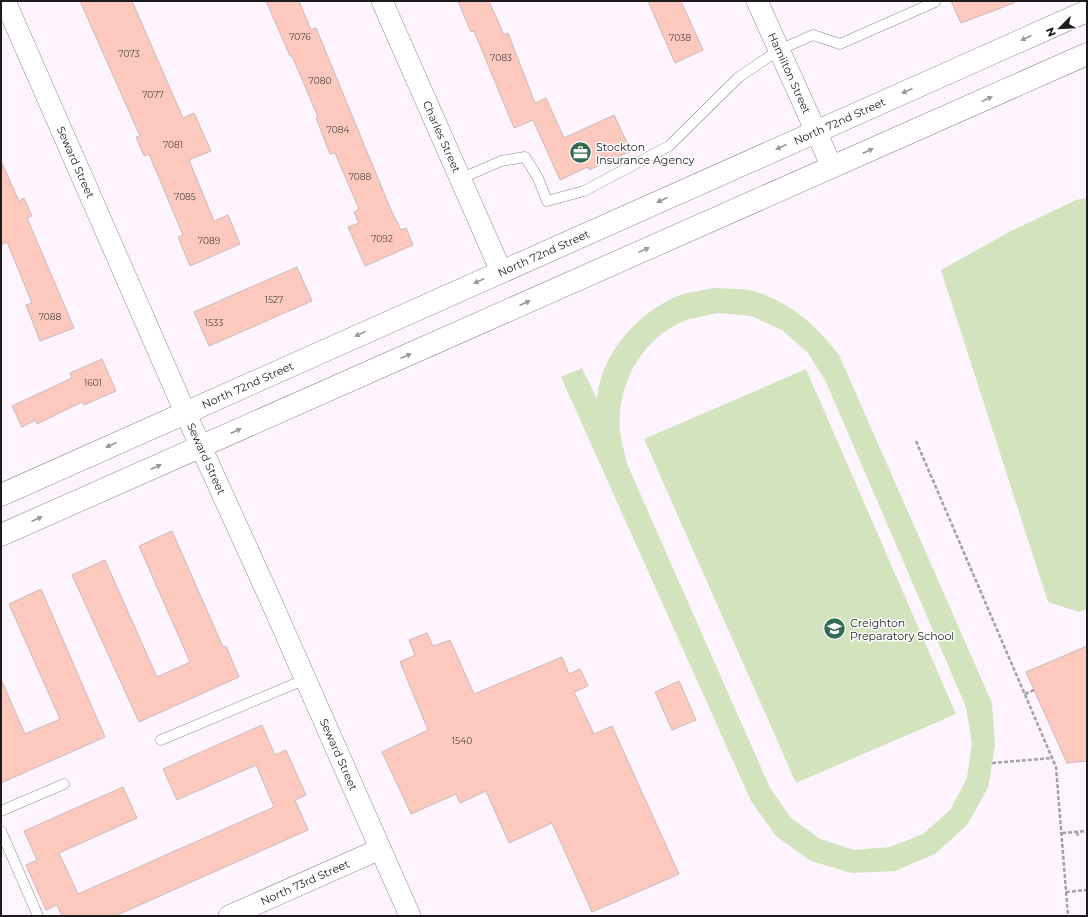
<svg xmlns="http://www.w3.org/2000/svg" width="1088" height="917" viewBox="0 0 1088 917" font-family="Montserrat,sans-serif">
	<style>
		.green { fill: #d2e3bd; fill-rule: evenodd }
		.building { fill: #fdc9bf; stroke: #c7bbb8 }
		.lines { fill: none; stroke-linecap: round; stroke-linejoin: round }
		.lane-casing { stroke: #8f878f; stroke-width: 11 }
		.street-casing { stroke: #8f878f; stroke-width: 22 }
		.primary-casing { stroke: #8f878f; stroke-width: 23 }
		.path { stroke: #a6a0a6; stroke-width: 2.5; stroke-dasharray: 4 2; stroke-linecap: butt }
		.lane { stroke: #fff; stroke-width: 10 }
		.street { stroke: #fff; stroke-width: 21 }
		.primary { stroke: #fff; stroke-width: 22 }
		.oneway { fill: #9a989a }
		.labels { text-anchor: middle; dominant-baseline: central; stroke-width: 3; stroke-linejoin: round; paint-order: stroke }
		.number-label { font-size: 9px; fill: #564646 }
		.street-label { font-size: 11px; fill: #1e1b1e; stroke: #fff }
		.poi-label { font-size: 11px; fill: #1e1b1e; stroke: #fff; text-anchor: start }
	</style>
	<rect width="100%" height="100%" fill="#fdf4fd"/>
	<g class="green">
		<path d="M1087 198V609L1079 612 1048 602 941 270 1009 232 1076 200Z"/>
		<path d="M714 288C728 289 745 288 757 292 794 305 816 326 839 355L992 703 995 745 988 788 967 825 935 854 895 871 852 873 811 861 776 836 751 801 561 377 582 368 597 399C601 355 634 317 673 298 685 292 701 291 714 288ZM717 313 751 316 782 330 808 353 826 382 966 707 972 743 967 778 950 810 923 834 890 847 854 850 820 839 791 818 770 788 627 464C625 453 621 442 620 431 616 386 641 339 684 321 694 317 707 316 717 313Z"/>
		<path d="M806 369 956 714 796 783 644 439Z"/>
	</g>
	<g class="building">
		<path d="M80 1H132L183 118 194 113 211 151 189 160 214 221 228 215 240 244 190 266 178 237 183 235 149 154 144 156 136 137 140 136Z"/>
		<path d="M266 1H299L311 30 316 28 391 210 401 230 406 228 413 245 365 266 348 227 359 223 354 212 359 209 335 153 330 154 316 118 318 117 292 56H290Z"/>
		<path d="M458 1H489L504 35 508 33 535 103 546 98 564 138 614 115 631 151 589 170 588 167 560 180 533 120 514 128 474 31 471 32Z"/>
		<path d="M648 1H681L703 50 675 63Z"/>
		<path d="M951 1H1014V3L961 23Z"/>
		<path d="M1 161 19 201 24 198 32 216 27 218 74 328 40 341 26 305 32 303 7 242 1 245Z"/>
		<path d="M297 267 312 301 209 346 194 312Z"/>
		<path d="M102 359 116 391 84 405 82 402 37 424 36 420 22 427 12 406 72 378 70 373Z"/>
		<path d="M172 531 223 647 226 646 239 677 139 722 72 575 105 560 157 677 190 662 139 546Z"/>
		<path d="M41 589 105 737 1 783V679L25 734 60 719 9 604Z"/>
		<path d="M427 633 433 646 450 640 474 694 562 657 569 674 580 669 588 686 574 692 594 734 612 726 679 874 592 912 552 823 509 843 486 791 460 803 456 794 411 814 382 752 428 730 400 662 415 655 409 640Z"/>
		<path d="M1087 646V761L1067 763 1026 672Z"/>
		<path d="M679 681 696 720 672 730 655 692Z"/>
		<path d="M262 725 275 755 286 750 306 795 295 800 308 830 115 916H62L57 905 46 910 26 865 37 860 24 831 123 787 137 818 59 853 78 894 274 807 256 765 177 800 163 769Z"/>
	</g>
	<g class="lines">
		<defs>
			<g id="lane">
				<path d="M460 179 501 161 525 157 538 178 547 201 584 191 669 146 739 77 779 50 813 35 840 44 935 2"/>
				<path d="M161 740 306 679"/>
				<path d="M1 811 64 784"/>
				<path d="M1 831 38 916"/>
			</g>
			<g id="street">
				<path id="s1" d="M5 1 185 412 267 592 410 916"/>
				<path id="s2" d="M382 1 501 271"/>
				<path id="s3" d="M757 1 832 167"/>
				<path id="s4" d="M229 916 380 849"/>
			</g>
			<g id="primary">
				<path id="s5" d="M1 495 1087 11"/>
				<path d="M1 535 1087 54"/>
			</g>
		</defs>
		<use href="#lane" class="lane-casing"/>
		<use href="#street" class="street-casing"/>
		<use href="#primary" class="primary-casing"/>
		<g class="path">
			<path d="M916 441 1056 767 1068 916"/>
			<path d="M1025 694 1034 690"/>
			<path d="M992 763 1053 758"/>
			<path d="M1077 832 1078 836"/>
			<path d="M1062 833 1087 831"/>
			<path d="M1066 892 1087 890"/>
		</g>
		<use href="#lane" class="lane"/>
		<use href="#street" class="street"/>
		<use href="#primary" class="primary"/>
	</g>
	<defs><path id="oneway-solid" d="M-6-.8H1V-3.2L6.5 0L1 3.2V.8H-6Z"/></defs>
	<g class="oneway">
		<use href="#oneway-solid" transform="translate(1026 38) rotate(156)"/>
		<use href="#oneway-solid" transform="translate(907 91) rotate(156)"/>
		<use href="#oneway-solid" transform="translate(987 99) rotate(-24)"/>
		<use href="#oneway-solid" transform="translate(781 147) rotate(156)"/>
		<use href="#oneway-solid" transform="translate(868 151) rotate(-24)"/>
		<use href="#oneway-solid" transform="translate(662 200) rotate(156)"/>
		<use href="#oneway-solid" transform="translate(644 250) rotate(-24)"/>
		<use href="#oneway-solid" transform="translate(479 281) rotate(156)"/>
		<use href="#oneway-solid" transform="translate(525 303) rotate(-24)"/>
		<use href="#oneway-solid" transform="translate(360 334) rotate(156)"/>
		<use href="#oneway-solid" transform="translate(406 356) rotate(-24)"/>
		<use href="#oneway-solid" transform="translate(236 431) rotate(-24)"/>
		<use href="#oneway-solid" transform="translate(111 445) rotate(156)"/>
		<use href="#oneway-solid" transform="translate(156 467) rotate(-24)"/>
		<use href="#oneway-solid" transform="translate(37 519) rotate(-24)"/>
	</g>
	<defs>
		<symbol id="office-disc" viewBox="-11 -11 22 22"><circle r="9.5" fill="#326a52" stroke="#fff"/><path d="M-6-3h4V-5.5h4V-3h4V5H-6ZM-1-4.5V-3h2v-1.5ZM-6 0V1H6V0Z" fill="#fff"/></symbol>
		<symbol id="school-disc" viewBox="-11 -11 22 22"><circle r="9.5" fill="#326a52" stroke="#fff"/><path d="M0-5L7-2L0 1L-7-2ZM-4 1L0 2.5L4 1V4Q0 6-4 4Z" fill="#fff"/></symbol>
	</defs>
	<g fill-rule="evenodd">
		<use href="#office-disc" x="568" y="140" width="25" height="25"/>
		<use href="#school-disc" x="822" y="616" width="25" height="25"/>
	</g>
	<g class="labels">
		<g class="number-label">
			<text x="300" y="36">7076</text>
			<text x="680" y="37">7038</text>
			<text x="129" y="53">7073</text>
			<text x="501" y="57">7083</text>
			<text x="320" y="80">7080</text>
			<text x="153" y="94">7077</text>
			<text x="338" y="129">7084</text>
			<text x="173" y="144">7081</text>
			<text x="360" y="176">7088</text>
			<text x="185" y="196">7085</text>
			<text x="382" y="238">7092</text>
			<text x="209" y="240">7089</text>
			<text x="274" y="299">1527</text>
			<text x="50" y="316">7088</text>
			<text x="214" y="322">1533</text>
			<text x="93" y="382">1601</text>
			<text x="462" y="740">1540</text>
		</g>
		<g class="street-label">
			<text stroke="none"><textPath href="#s3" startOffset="79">Hamilton Street</textPath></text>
			<text stroke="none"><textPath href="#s5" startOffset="918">North 72nd Street</textPath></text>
			<text stroke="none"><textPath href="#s2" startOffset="148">Charles Street</textPath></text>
			<text stroke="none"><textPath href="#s1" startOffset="176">Seward Street</textPath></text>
			<text stroke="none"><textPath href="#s5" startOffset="594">North 72nd Street</textPath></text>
			<text stroke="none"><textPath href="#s5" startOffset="270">North 72nd Street</textPath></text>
			<text stroke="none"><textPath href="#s1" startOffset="500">Seward Street</textPath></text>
			<text stroke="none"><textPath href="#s1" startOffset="824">Seward Street</textPath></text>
			<text stroke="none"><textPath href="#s4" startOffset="83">North 73rd Street</textPath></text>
		</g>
		<g class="poi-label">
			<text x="596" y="147">Stockton<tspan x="596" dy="13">Insurance Agency</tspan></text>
			<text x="850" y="623">Creighton<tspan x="850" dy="13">Preparatory School</tspan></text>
		</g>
	</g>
	<rect width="1088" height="917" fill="none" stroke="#1e1b1e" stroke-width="4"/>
	<g transform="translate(1060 28) rotate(246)" stroke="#ffffff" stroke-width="3" paint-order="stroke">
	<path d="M0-3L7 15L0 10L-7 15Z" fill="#1e1b1e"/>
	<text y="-6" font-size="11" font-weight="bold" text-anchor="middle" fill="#1e1b1e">N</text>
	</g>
</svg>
